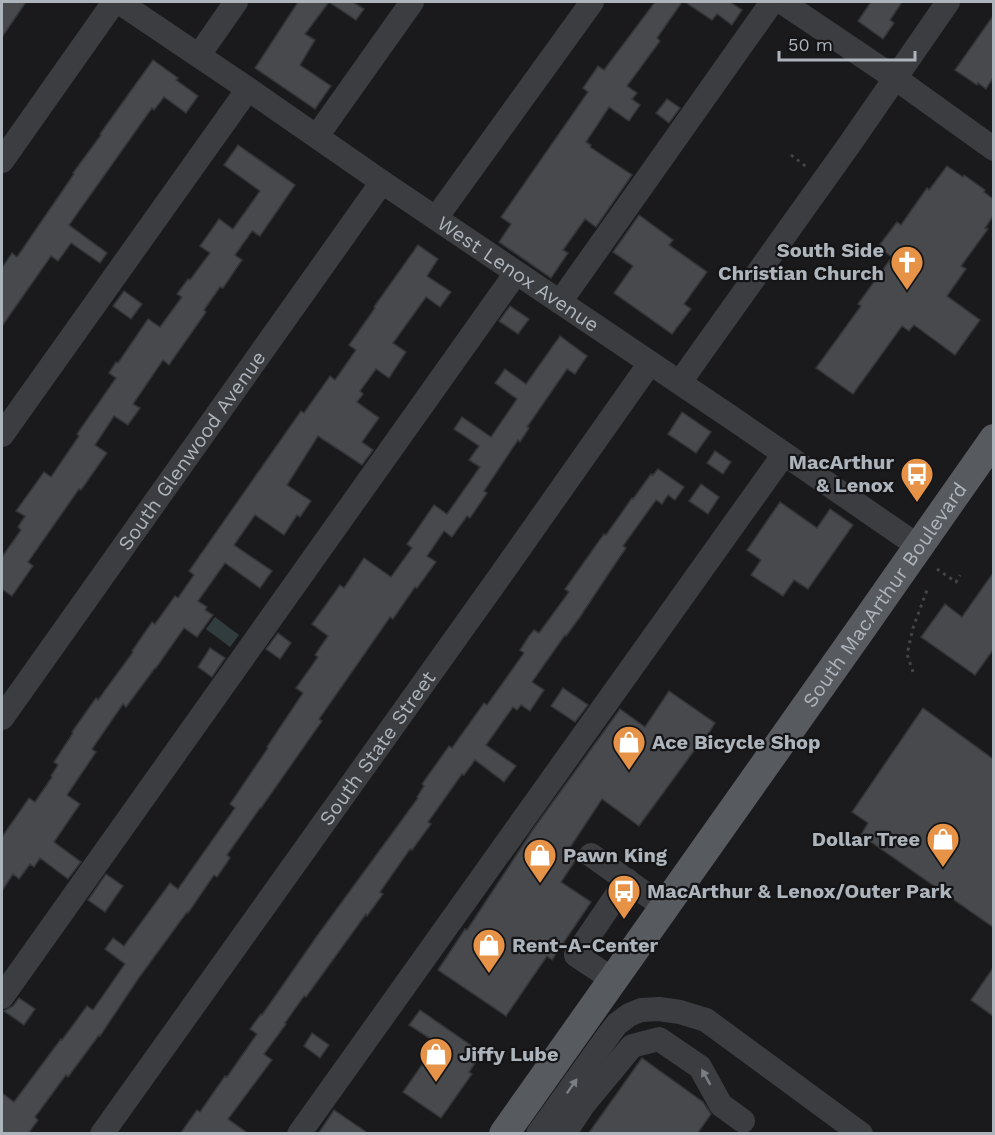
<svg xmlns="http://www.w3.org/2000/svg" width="995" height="1135" viewBox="0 0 995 1135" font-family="'Work Sans',sans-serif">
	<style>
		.water { fill: #313c3f }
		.building { fill: #47494c; stroke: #343538; stroke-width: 1.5 }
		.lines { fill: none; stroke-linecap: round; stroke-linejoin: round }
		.path { stroke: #414448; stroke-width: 3; stroke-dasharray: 3 4.5; stroke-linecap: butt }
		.minor { stroke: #3b3d41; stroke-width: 24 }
		.major { stroke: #575b60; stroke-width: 30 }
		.oneway { fill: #7a7e84 }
		.labels { text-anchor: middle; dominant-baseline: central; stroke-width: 4.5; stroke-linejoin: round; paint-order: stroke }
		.poi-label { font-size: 20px; font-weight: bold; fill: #adb4bb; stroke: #151517; text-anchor: start }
		.street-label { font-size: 20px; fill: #adb4bb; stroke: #151517 }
	</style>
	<rect width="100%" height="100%" fill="#1a1a1c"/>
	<path class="water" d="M215 617 239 635 230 647 206 629Z"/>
	<g class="building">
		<path d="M2 2H26L2 37Z"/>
		<path d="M298 2H329L305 34 315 40 300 65 331 86 315 109 255 68Z"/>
		<path d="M329 2H353L364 9 356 20Z"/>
		<path d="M655 2H682L657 38 660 41 627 86 637 93 632 99 640 105 629 121 609 107 586 142 591 145 590 147 632 175 596 227 585 219 563 250 568 253 551 278 499 242 511 224 501 217 588 92 583 88 598 66 604 70Z"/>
		<path d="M685 2H730L742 10 732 25 717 14 712 20Z"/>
		<path d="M871 2H902L890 20 894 23 883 39 858 21Z"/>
		<path d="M993 16V78L986 89 978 83 977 85 955 70Z"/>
		<path d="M153 60 178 78 176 80 198 96 186 113 164 97 154 110 152 108 69 225 107 253 100 263 71 243 58 261 51 256 2 326V268L12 253 17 257 74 174 73 173 101 135 100 134Z"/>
		<path d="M667 99 680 108 669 123 656 113Z"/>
		<path d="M238 145 295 185 260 236 252 231 235 255 242 260 223 288 220 287 204 310 206 312 169 365 163 360 133 404 140 408 128 425 114 416 95 445 107 453 81 490 79 489 28 562 33 566 12 596 2 589V557L21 530 18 527 25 516 16 511 44 472 51 477 79 436 77 434 116 378 109 373 116 362 118 363 148 319 160 327 182 297 177 294 188 279 190 280 210 253 200 246 219 219 233 229 260 191 224 165Z"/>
		<path d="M947 166 963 177 964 175 985 190 984 192 993 199V216L985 228 988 229 961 266 966 269 947 296 980 320 955 355 914 325 909 331 902 326 853 394 816 368 861 306 858 304 892 257 878 247 897 222 901 225 927 188 929 190Z"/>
		<path d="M639 215 673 240 669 245 707 272 684 304 691 309 672 334 614 293 633 266 613 252Z"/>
		<path d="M418 245 438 259 427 276 451 292 440 307 426 297 393 343 406 352 389 378 376 369 360 391 363 394 357 402 379 418 362 442 373 450 362 465 318 436 287 485 311 501 300 517 297 515 284 535 255 515 234 545 272 571 260 588 225 563 198 601 207 607 205 610 213 615 197 637 184 628 156 668H155L126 707 123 704 92 749 96 752 67 795 80 804 54 842 81 862 68 879 40 858 34 867 30 864 19 879 13 874 2 891V837L29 798 35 802 52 777 51 776 58 765 54 762 73 733 72 732 96 698 98 700 133 652 132 651 152 622 155 624 175 596 178 598 194 575 189 571 301 411 304 413 330 376 335 380 356 350 349 345 375 308 374 307Z"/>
		<path d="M124 291 142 304 131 319 113 306Z"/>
		<path d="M510 306 529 319 518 334 499 321Z"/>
		<path d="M560 336 587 356 575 374 567 369 527 427 529 428 520 442 518 440 484 491 487 493 470 518 467 516 452 537 444 531 427 556 436 562 417 588 415 587 393 619 390 617 363 656 319 719 322 721 261 808H260L227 855 230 858 217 877 214 875 188 913 187 912 138 979 100 1036 99 1035 68 1077 66 1075 35 1117 38 1120 28 1134H2V1093L14 1102 61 1039 62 1040 87 1006 93 1010 125 964 105 949 113 938 124 946 170 883 178 889 235 808 230 804 268 748 267 747 303 693 296 688 318 657 315 655 328 636 312 624 340 585 344 588 364 558 391 577 412 548 407 544 434 505 447 514 480 467 469 460 479 446 454 429 462 417 491 437 517 399 495 383 505 369 526 384Z"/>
		<path d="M682 412 711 432 696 453 668 434Z"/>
		<path d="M715 451 731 462 723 474 707 463Z"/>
		<path d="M658 469 684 487 675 500 668 495 662 504 656 500 623 546 626 548 609 573 580 617 566 636 565 635 532 682 544 690 530 711 521 705 517 710 513 707 486 745 516 766 504 782 475 760 464 775 462 774 428 822 431 824 412 850 410 849 380 892 383 894 367 916 366 914 306 997 304 996 285 1023 286 1024 264 1054 272 1060 228 1119 249 1134H180L197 1110 200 1112 225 1076 227 1077 257 1034 250 1029 261 1014 262 1015 317 936 418 798 417 797 424 786 422 784 449 746 452 748 484 703 487 705 524 653 520 650 529 636 534 630 539 633 569 592 565 589 582 565 604 534 606 535 632 498 633 499 651 474 653 475Z"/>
		<path d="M701 484 719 497 708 514 689 501Z"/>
		<path d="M780 502 817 528 830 509 853 525 808 589 794 580 783 596 751 575 761 560 747 550Z"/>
		<path d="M993 573V650L975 675 921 637 945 604 962 617Z"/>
		<path d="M278 633 291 643 280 659 266 649Z"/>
		<path d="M210 648 225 658 212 677 198 667Z"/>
		<path d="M563 688 588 705 575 722 551 706Z"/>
		<path d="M669 691 715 723 698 750 696 748 639 826 602 799 567 852 577 858 561 882 591 902 552 960 547 956 506 1016 438 970 465 929 467 930 534 828 620 709 645 727Z"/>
		<path d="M923 708 993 759V927L861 835 868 823 852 812Z"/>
		<path d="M106 874 123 886 105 912 88 900Z"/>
		<path d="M993 968V1016L971 1000Z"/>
		<path d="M19 998 35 1009 24 1025 4 1011 13 1006Z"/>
		<path d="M420 1010 482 1053 469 1072 472 1074 441 1118 403 1092 437 1043 409 1025Z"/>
		<path d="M312 1033 329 1045 320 1058 304 1046Z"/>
		<path d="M642 1058 703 1102 711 1114 697 1134H588Z"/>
		<path d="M334 1110 369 1134H318Z"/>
	</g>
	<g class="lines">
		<g class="path">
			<path d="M791 155 808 168"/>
			<path d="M937 569 956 582 960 575"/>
			<path d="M913 672 907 654 913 628 927 590"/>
		</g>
		<g class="minor">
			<path id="s1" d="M119 2 248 89 382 182 735 420 918 546"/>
			<path d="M782 2 895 78 994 149"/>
			<path d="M199 55 236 2"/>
			<path d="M317 136 412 2"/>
			<path d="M2 161 114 2"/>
			<path d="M436 218 592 2"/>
			<path d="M560 302 772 2"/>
			<path d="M680 382 849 145 948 2"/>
			<path d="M2 435 248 89"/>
			<path id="s2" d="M2 718 382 182"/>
			<path d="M591 855 664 907"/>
			<path d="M612 979 576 955 627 880"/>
			<path d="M2 997 516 273"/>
			<path id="s3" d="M102 1134 500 576 650 363"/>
			<path d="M299 1134 784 454"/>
			<path d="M538 1134 610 1033 617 1024 629 1015 641 1010 659 1009 680 1012 706 1020 861 1134"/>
			<path d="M564 1134 584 1104 632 1046 659 1039 700 1067 721 1105 743 1121"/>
		</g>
		<path class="major" id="s4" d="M504 1134 856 636 994 439"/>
	</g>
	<defs><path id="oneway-solid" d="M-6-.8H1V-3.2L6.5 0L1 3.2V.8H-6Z" transform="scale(1.5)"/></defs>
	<g class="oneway">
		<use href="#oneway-solid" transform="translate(706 1077) rotate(-119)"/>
		<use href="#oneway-solid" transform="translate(572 1086) rotate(-55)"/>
	</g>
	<defs>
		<symbol id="church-pin" viewBox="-11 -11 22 30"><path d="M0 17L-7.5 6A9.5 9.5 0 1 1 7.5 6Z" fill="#e69348" stroke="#151517"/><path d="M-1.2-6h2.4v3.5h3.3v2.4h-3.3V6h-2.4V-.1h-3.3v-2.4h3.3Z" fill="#fff"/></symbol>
		<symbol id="bus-pin" viewBox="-11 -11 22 30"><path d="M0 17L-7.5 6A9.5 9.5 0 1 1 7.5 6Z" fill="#e69348" stroke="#151517"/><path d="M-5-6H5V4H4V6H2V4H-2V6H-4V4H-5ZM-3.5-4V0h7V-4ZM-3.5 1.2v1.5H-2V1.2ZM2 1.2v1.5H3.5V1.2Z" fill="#fff"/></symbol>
		<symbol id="shop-pin" viewBox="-11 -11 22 30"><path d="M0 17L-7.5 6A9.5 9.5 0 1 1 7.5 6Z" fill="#e69348" stroke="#151517"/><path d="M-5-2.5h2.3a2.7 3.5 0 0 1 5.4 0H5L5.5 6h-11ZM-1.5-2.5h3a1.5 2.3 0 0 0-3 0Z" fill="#fff"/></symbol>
	</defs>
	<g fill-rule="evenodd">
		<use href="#church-pin" x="888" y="243" width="38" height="52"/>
		<use href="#bus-pin" x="898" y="455" width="38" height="52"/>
		<use href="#shop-pin" x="610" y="723" width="38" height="52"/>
		<use href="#shop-pin" x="924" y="820" width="38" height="52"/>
		<use href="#shop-pin" x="521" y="836" width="38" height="52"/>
		<use href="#bus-pin" x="605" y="872" width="38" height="52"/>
		<use href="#shop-pin" x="470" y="926" width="38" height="52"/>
		<use href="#shop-pin" x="417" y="1035" width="38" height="52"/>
	</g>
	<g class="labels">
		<g class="poi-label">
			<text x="884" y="250" text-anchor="end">South Side<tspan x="884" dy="23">Christian Church</tspan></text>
			<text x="894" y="462" text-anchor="end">MacArthur<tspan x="894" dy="23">&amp; Lenox</tspan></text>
			<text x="652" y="742">Ace Bicycle Shop</text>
			<text x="920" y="839" text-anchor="end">Dollar Tree</text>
			<text x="563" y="855">Pawn King</text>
			<text x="647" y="891">MacArthur &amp; Lenox/Outer Park</text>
			<text x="512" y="945">Rent-A-Center</text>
			<text x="459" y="1054">Jiffy Lube</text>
		</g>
		<g class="street-label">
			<text stroke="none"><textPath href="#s1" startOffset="483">West Lenox Avenue</textPath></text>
			<text stroke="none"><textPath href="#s2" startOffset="328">South Glenwood Avenue</textPath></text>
			<text stroke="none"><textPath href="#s4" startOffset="660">South MacArthur Boulevard</textPath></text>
			<text stroke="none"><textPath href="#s3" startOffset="474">South State Street</textPath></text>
		</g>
	</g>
	<rect width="995" height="1135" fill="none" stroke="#adb4bb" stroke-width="6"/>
	<path d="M779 51v9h136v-9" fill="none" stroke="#adb4bb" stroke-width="3"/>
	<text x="788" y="51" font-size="18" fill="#adb4bb" stroke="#151517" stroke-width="4.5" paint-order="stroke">50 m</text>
</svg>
